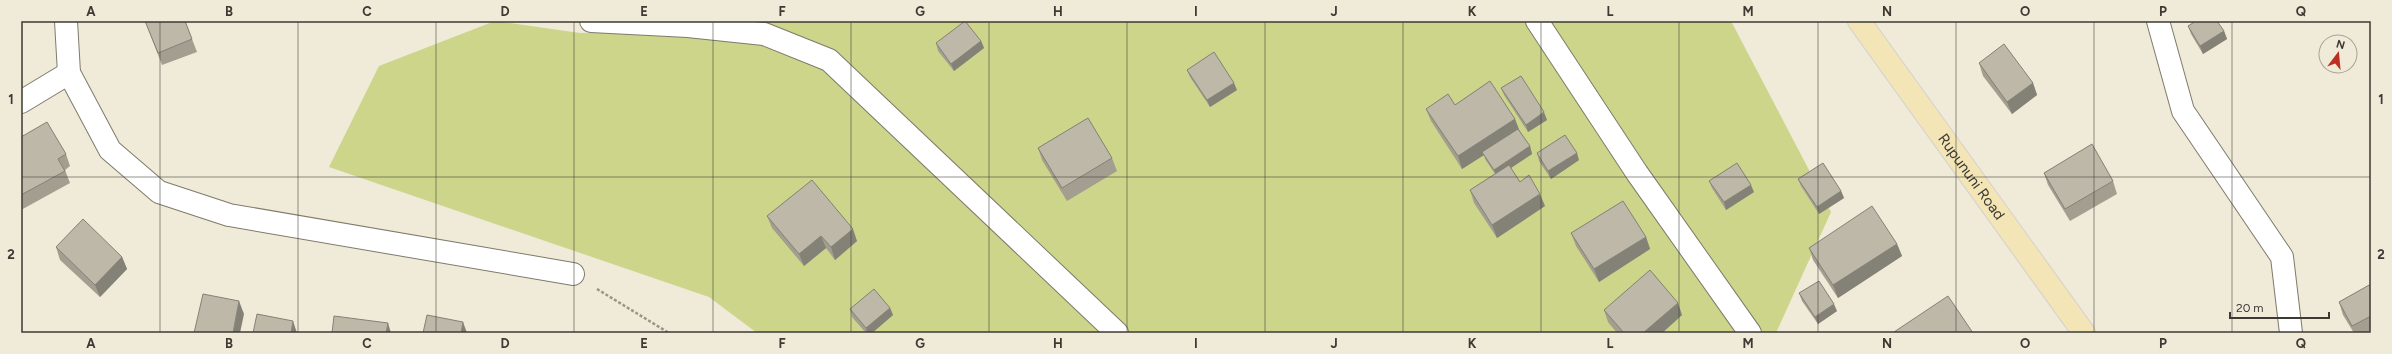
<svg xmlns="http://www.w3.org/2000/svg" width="2392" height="354" viewBox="0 0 2392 354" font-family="Figtree,sans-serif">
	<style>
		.green { fill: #ccd58a }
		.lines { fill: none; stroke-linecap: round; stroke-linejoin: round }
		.street-casing { stroke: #7f7a6b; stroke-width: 24 }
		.primary-casing { stroke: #d0d0ce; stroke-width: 24 }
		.path { stroke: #999588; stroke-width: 2.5; stroke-dasharray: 3 2; stroke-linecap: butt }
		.street { stroke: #fff; stroke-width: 22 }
		.primary { stroke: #f4e5b7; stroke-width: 22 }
		.wall { fill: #a39e90 }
		.shaded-wall { fill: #848176 }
		.building { fill: #bdb8a8; stroke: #848176 }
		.grid { fill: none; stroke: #3c3a33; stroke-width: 1; stroke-opacity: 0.55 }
		.labels { text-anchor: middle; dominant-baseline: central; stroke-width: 3; stroke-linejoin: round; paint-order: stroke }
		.street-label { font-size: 15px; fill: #3c3a33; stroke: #f0ead9 }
		.neatline { fill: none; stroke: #3c3a33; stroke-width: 1.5 }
		.grid-label { font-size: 13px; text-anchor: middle; font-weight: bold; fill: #3c3a33 }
	</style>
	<rect width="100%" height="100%" fill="#f0ead9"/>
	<path class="green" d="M495 21 580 33 728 30 739 21H1731L1831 212 1776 333H757L709 297 329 167 379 66Z"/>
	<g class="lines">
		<defs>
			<g id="street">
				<path d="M66 21 69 73 110 150 159 192 229 215 573 274"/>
				<path d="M591 21 688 26 764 34 829 60 1117 333"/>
				<path d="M1537 21 1637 173 1750 333"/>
				<path d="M2158 21 2183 111 2282 257 2291 333"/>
				<path d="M21 102 69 73"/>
			</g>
			<g id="primary">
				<path id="s1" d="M1859 21 2084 333"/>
			</g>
		</defs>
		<use href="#street" class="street-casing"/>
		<use href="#primary" class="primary-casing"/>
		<path class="path" d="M597 289 669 333"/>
		<use href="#street" class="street"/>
		<use href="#primary" class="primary"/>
	</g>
	<g class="wall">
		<path d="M145 21H185L197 52 162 65Z"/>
		<path d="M2188 26 2224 31 2227 39 2203 54 2191 34Z"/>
		<path d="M981 41 984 48 954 71 938 51 936 43Z"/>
		<path d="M1979 63 2033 83 2037 95 2012 114 1983 76Z"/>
		<path d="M1187 70 1237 90 1210 107 1190 77Z"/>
		<path d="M1501 88 1547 120 1528 132 1504 95Z"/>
		<path d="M1455 105 1515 119 1519 131 1530 146 1532 154 1511 168 1520 182 1545 206 1497 238 1474 203 1470 190 1495 174 1485 159 1484 155 1462 169 1431 121 1426 109Z"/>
		<path d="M21 137 66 154 70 166 65 170 70 183 21 210Z"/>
		<path d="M1038 148 1112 158 1117 171 1067 201 1042 160Z"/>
		<path d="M1537 153 1579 160 1551 179 1539 161Z"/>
		<path d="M2044 173 2113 181 2117 194 2070 221 2048 185Z"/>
		<path d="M1798 179 1841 191 1844 198 1819 214 1801 186Z"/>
		<path d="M1709 181 1754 192 1726 210 1712 188Z"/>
		<path d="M767 216 857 241 835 260 826 248 804 266 772 228Z"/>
		<path d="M1571 233 1646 237 1650 249 1599 282 1576 246Z"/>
		<path d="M1897 244 1902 256 1838 298 1813 260 1809 248Z"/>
		<path d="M56 247 122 257 127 269 100 297 60 260Z"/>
		<path d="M2371 284V330L2366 333H2354L2343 315 2339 302Z"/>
		<path d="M1799 293 1837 311 1818 324 1802 301Z"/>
		<path d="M890 308 893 315 872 333H866L852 317 850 309Z"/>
		<path d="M1604 310 1682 315 1662 333H1617L1608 322Z"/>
	</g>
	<g class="shaded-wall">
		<path d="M2224 31 2227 39 2203 54 2200 46Z"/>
		<path d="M981 41 984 48 954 71 951 64Z"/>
		<path d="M1234 83 1237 90 1210 107 1207 100Z"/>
		<path d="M2033 83 2037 95 2012 114 2007 102Z"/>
		<path d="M1544 112 1547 120 1528 132 1526 125Z"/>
		<path d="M1515 119 1520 132 1482 152 1484 155 1462 169 1458 156Z"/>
		<path d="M1530 146 1532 154 1497 177 1494 170Z"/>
		<path d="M1577 153 1579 160 1551 179 1548 171Z"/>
		<path d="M1751 185 1754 192 1726 210 1724 202Z"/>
		<path d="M1841 191 1844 198 1819 214 1817 207Z"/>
		<path d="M1540 194 1545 206 1497 238 1492 225Z"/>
		<path d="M853 229 857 241 835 260 831 247Z"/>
		<path d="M821 236 826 248 804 266 799 254Z"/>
		<path d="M1646 237 1650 249 1599 282 1594 269Z"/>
		<path d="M1897 244 1902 256 1838 298 1833 285Z"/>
		<path d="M122 257 127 269 100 297 95 285Z"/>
		<path d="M239 301 244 314 240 333H233Z"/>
		<path d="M1678 303 1682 315 1662 333H1643Z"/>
		<path d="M1834 304 1837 311 1818 324 1815 317Z"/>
		<path d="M890 308 893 315 872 333H867L866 328Z"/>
		<path d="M293 321 297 333H291Z"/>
		<path d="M463 322 467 333H461Z"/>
		<path d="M388 323 391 333H386Z"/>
	</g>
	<g class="building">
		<path d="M145 21H185L192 39 158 53Z"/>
		<path d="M965 21 981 41 951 64 936 43Z"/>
		<path d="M2196 21H2217L2224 31 2200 46 2188 26Z"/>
		<path d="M2004 44 2033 83 2007 102 1979 63Z"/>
		<path d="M1214 52 1234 83 1207 100 1187 70Z"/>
		<path d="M1521 76 1544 112 1526 125 1501 88Z"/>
		<path d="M1490 81 1515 119 1458 156 1426 109 1448 94 1455 105Z"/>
		<path d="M1088 118 1112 158 1062 188 1038 148Z"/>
		<path d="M47 122 66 154 58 159 65 171 21 195V137Z"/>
		<path d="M1518 129 1530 146 1494 170 1482 152Z"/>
		<path d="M1565 135 1577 153 1548 171 1537 153Z"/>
		<path d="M2092 144 2113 181 2065 209 2044 173Z"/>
		<path d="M1737 163 1751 185 1724 202 1709 181Z"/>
		<path d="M1823 163 1841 191 1817 207 1798 179Z"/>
		<path d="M1509 165 1520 182 1529 175 1540 194 1492 225 1470 190Z"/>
		<path d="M812 180 853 229 831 247 821 236 799 254 767 216Z"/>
		<path d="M1623 201 1646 237 1594 269 1571 233Z"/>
		<path d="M1872 206 1897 244 1833 285 1809 248Z"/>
		<path d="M83 219 122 257 95 285 56 247Z"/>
		<path d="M1650 270 1678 303 1643 333H1624L1604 310Z"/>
		<path d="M1819 281 1834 304 1815 317 1799 293Z"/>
		<path d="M2371 284V316L2352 326 2339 302Z"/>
		<path d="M874 289 890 308 866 328 850 309Z"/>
		<path d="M203 294 239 301 233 333H194Z"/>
		<path d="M1948 296 1973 333H1895L1894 332Z"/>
		<path d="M257 314 293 321 291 333H253Z"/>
		<path d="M427 315 463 322 461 333H423Z"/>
		<path d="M334 316 388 323 386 333H332Z"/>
	</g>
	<path class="grid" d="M160 21V333M298 21V333M436 21V333M574 21V333M713 21V333M851 21V333M989 21V333M1127 21V333M1265 21V333M1403 21V333M1541 21V333M1679 21V333M1818 21V333M1956 21V333M2094 21V333M2232 21V333M21 177H2371"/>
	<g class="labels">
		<g class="street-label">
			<text stroke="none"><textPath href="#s1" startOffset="192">Rupununi Road</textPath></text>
		</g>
	</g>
	<rect width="2392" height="354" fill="none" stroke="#f0ead9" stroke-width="44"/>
	<g transform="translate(2338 54) rotate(16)"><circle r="19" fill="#f0ead9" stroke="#a8a497"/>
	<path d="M0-3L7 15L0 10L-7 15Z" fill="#bc2f22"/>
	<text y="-6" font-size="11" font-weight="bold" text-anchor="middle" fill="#3c3a33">N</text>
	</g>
	<path d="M2230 312v6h99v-6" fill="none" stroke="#3c3a33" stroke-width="2"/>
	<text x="2236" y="312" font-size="12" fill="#3c3a33" stroke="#f0ead9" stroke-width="3" paint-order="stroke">20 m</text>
	<rect x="22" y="22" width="2348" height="310" class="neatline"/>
	<g class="grid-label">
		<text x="91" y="16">A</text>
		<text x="229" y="16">B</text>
		<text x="367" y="16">C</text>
		<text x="505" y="16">D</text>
		<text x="644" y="16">E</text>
		<text x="782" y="16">F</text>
		<text x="920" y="16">G</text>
		<text x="1058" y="16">H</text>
		<text x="1196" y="16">I</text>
		<text x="1334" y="16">J</text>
		<text x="1472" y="16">K</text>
		<text x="1610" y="16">L</text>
		<text x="1748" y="16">M</text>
		<text x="1887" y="16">N</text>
		<text x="2025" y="16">O</text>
		<text x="2163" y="16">P</text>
		<text x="2301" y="16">Q</text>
		<text x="11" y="104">1</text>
		<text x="2381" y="104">1</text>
		<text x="11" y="259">2</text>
		<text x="2381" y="259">2</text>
		<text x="91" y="348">A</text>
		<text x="229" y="348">B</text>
		<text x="367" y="348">C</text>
		<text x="505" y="348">D</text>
		<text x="644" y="348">E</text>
		<text x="782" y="348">F</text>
		<text x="920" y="348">G</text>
		<text x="1058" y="348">H</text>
		<text x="1196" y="348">I</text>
		<text x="1334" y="348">J</text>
		<text x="1472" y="348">K</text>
		<text x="1610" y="348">L</text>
		<text x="1748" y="348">M</text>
		<text x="1887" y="348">N</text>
		<text x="2025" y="348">O</text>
		<text x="2163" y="348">P</text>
		<text x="2301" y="348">Q</text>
	</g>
</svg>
